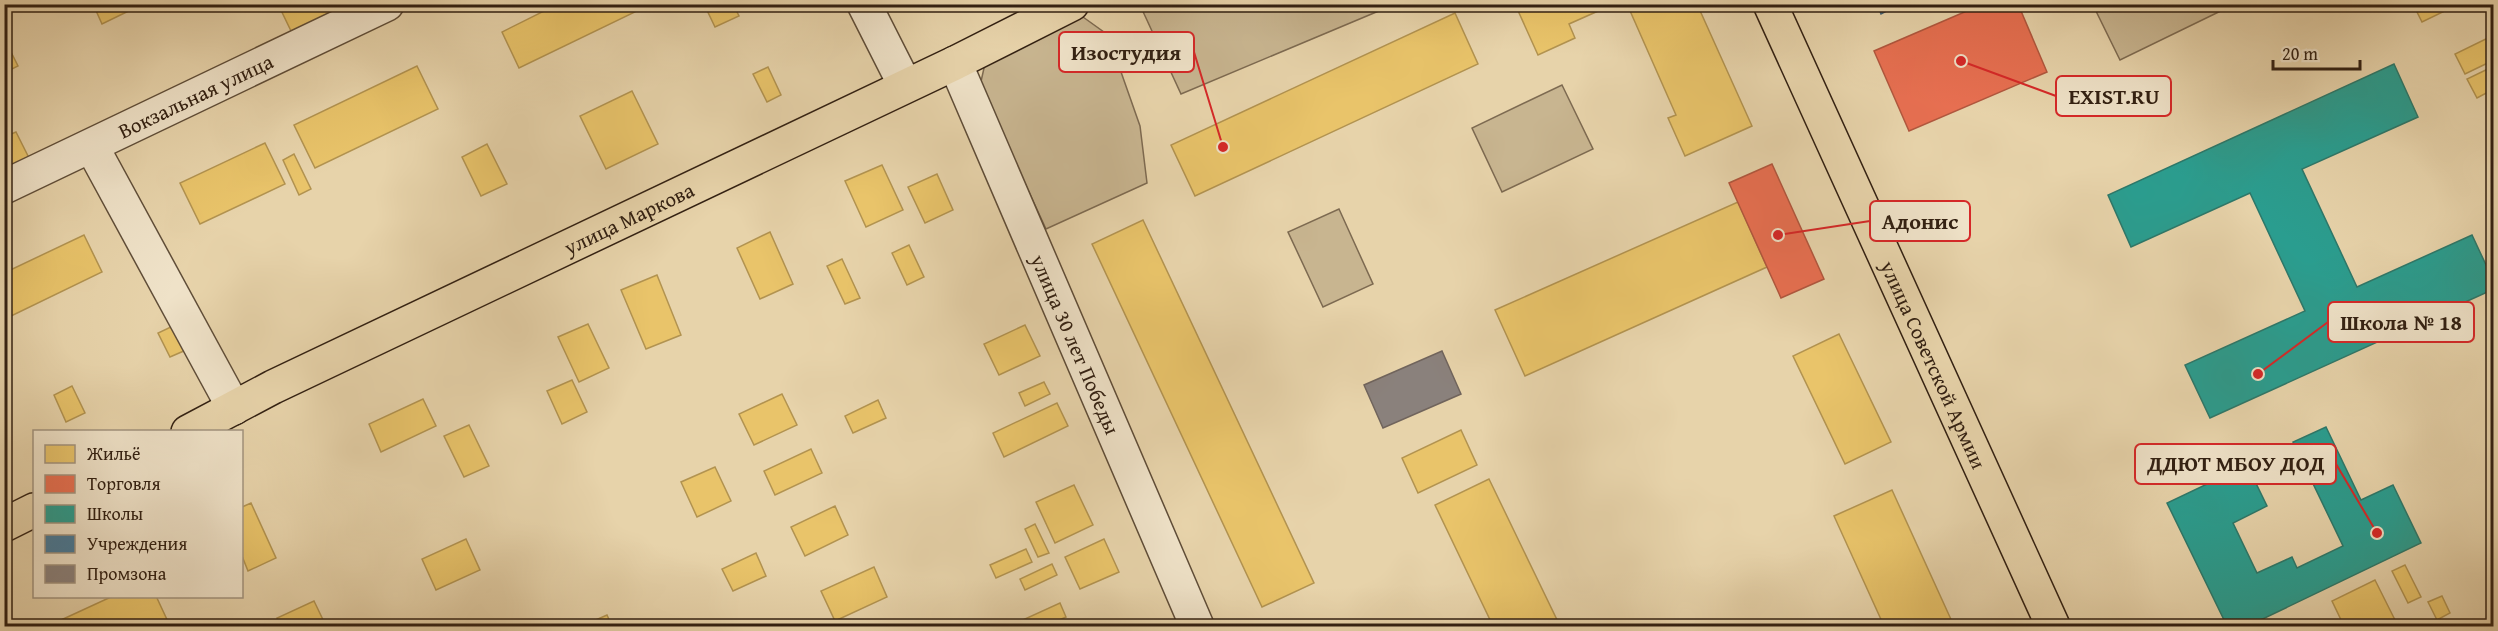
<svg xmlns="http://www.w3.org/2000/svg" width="2498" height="631" viewBox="0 0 2498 631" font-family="'Gentium Book Plus',serif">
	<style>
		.green { fill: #c8b590; stroke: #7d6a51; stroke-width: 1.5 }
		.homes { fill: #e9c46a; stroke: #b29350; stroke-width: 1.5 }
		.shops { fill: #e76f51; stroke: #b1573e; stroke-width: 1.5 }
		.schools { fill: #2a9d8f; stroke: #2c786a; stroke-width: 1.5 }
		.public { fill: #457b9d; stroke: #3f6073; stroke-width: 1.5 }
		.industry { fill: #8a817c; stroke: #70645c; stroke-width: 1.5 }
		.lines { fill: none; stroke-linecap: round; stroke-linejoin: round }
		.minor-casing { stroke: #5f4d38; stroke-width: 36 }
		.major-casing { stroke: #322012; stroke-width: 36 }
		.minor { stroke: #efe2c8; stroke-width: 33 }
		.major { stroke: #e7d3aa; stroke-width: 33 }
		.labels { text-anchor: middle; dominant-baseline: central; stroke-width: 6; stroke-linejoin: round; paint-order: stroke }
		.street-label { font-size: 21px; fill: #322012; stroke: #efe2c8 }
		.leader { fill: none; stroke: #d62828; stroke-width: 2 }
		.callout-dot { fill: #d62828; stroke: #efe2c8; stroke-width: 2 }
		.callout { fill: #efe2c8; stroke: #d62828; stroke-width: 2 }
		.callout-label { font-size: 22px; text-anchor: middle; font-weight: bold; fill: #322012 }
	</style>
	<rect width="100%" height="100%" fill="#e7d3aa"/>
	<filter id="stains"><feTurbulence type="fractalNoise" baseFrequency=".00333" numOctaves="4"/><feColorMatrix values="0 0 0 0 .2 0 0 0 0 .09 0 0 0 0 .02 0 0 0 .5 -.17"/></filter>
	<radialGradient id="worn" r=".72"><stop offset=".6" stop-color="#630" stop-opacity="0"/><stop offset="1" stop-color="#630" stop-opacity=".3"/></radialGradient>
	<g class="green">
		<path d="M1140 5H1393L1181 94Z"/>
		<path d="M2093 5H2233L2120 60Z"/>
		<path d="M1083 17 1108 35 1140 126 1147 183 1046 229 980 86 986 59Z"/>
		<path d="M1562 85 1593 149 1502 192 1472 128Z"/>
		<path d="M1339 209 1373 284 1323 307 1288 232Z"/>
	</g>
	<g class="homes">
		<path d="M93 4H143L102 24Z"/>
		<path d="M278 4H351L292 33Z"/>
		<path d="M558 4H634L637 11 519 68 502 32Z"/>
		<path d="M704 4H733L739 16 715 27Z"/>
		<path d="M1515 4H1614L1569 24 1575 38 1538 55Z"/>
		<path d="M1627 4H1697L1752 126 1685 156 1668 118 1676 115Z"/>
		<path d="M2413 4H2447L2449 9 2422 22Z"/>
		<path d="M1455 13 1478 64 1195 196 1171 145Z"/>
		<path d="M2494 35V60L2465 74 2455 54Z"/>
		<path d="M4 38 18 66 4 73Z"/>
		<path d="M417 66 438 109 315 168 294 125Z"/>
		<path d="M2494 66V89L2477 98 2467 79Z"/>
		<path d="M768 67 781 95 767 102 753 74Z"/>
		<path d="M632 91 658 144 606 169 580 116Z"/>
		<path d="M16 132 29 158 4 169V137Z"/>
		<path d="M265 143 285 184 200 224 180 183Z"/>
		<path d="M487 144 507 184 481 196 462 157Z"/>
		<path d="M294 154 311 189 299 195 283 160Z"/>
		<path d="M882 165 903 210 866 227 845 181Z"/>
		<path d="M937 174 953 210 925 223 908 187Z"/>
		<path d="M1738 202 1767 267 1525 376 1495 310Z"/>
		<path d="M1143 220 1314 583 1262 607 1092 244Z"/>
		<path d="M770 232 793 284 760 299 737 248Z"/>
		<path d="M84 235 102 272 7 318 4 312V273Z"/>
		<path d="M909 245 924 277 907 285 892 253Z"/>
		<path d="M842 259 860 298 845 304 827 266Z"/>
		<path d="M657 275 681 335 646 349 621 290Z"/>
		<path d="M588 324 609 368 579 382 558 337Z"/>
		<path d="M175 325 186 350 170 357 158 333Z"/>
		<path d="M1025 325 1040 356 999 375 984 344Z"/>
		<path d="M1839 334 1891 442 1845 464 1793 356Z"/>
		<path d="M572 380 587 412 562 424 547 391Z"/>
		<path d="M1044 382 1050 394 1025 406 1019 393Z"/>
		<path d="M72 386 85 413 66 422 54 395Z"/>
		<path d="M782 394 797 425 754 445 739 414Z"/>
		<path d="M423 399 436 426 381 452 369 424Z"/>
		<path d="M878 400 886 418 853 433 845 416Z"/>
		<path d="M1057 403 1068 426 1004 457 993 433Z"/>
		<path d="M469 425 489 466 464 477 444 436Z"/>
		<path d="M1461 430 1477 465 1418 493 1402 458Z"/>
		<path d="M811 449 822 473 775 495 764 471Z"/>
		<path d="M715 467 731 501 697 517 681 482Z"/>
		<path d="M1489 479 1560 626H1493L1435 505Z"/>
		<path d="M1074 485 1093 525 1055 543 1036 502Z"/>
		<path d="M1892 490 1954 626H1884L1834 516Z"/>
		<path d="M251 503 276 558 248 571 242 556V507Z"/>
		<path d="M835 506 848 535 805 556 791 527Z"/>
		<path d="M1035 524 1049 553 1038 557 1025 529Z"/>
		<path d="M466 539 480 570 436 590 422 559Z"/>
		<path d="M1104 539 1119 572 1080 589 1065 557Z"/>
		<path d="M1026 549 1032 562 996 578 990 565Z"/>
		<path d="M756 553 766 576 733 591 722 569Z"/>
		<path d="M1052 564 1057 575 1025 590 1020 579Z"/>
		<path d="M2405 565 2421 597 2408 603 2392 571Z"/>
		<path d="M874 567 887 597 835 621 821 591Z"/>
		<path d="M2375 580 2398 626H2344L2332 601Z"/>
		<path d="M113 596H156L170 626H48Z"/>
		<path d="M2442 596 2450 613 2437 620 2428 602Z"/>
		<path d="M314 601 326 626H281L277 618Z"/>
		<path d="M1060 603 1066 617 1046 626H1017L1016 623Z"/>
		<path d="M607 615 612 626H582Z"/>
	</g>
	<g class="shops">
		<path d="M1983 4H2018L2047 72 1909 131 1874 51Z"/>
		<path d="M1772 164 1824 279 1781 298 1729 183Z"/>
	</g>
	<g class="schools">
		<path d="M2394 64 2418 117 2302 169 2357 287 2472 235 2494 282V289L2210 418 2185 365 2305 311 2250 193 2131 247 2108 195Z"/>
		<path d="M2326 427 2361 500 2393 485 2421 543 2248 626H2227L2167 503 2247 465 2267 506 2233 523 2257 573 2292 557 2297 568 2343 546 2293 442Z"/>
	</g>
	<path class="public" d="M1877 4H1900L1881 14Z"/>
	<path class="industry" d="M1442 351 1461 394 1383 428 1364 385Z"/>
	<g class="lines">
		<defs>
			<g id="minor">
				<path d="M864 4 905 85"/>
				<path id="s1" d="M955 63 1197 626"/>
				<path d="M92 147 234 408"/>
				<path id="s2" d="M4 187 387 4"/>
			</g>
			<g id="major">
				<path id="s3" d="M1770 4 2053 626"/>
				<path id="s4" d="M188 432 273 387 955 63 1072 4"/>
				<path d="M4 525 34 510"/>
			</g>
		</defs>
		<use href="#minor" class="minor-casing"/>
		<use href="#major" class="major-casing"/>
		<use href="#minor" class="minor"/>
		<use href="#major" class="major"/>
	</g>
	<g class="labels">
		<g class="street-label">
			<text stroke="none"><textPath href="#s2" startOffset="212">Вокзальная улица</textPath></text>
			<text stroke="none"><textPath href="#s4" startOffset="490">улица Маркова</textPath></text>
			<text stroke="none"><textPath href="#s1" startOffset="306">улица 30 лет Победы</textPath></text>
			<text stroke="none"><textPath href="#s3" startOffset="396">улица Советской Армии</textPath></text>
		</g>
	</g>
	<path class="leader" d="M1223 147L1194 52M1961 61L2056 96M1778 235L1870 221M2258 374L2328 322M2377 533L2336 464"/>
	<g class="callout-dot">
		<circle cx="1223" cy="147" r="6"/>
		<circle cx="1961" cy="61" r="6"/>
		<circle cx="1778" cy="235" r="6"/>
		<circle cx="2258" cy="374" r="6"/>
		<circle cx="2377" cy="533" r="6"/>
	</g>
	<g class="callout">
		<rect x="1059" y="32" width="135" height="40" rx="6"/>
		<rect x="2056" y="76" width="115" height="40" rx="6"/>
		<rect x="1870" y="201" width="100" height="40" rx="6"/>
		<rect x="2328" y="302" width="146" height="40" rx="6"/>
		<rect x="2135" y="444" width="201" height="40" rx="6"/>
	</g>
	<g class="callout-label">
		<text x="1126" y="60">Изостудия</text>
		<text x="2114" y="104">EXIST.RU</text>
		<text x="1920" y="229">Адонис</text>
		<text x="2401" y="330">Школа № 18</text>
		<text x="2236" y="471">ДДЮТ МБОУ ДОД</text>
	</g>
	<rect width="2498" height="631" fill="none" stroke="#e7d3aa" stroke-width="24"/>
	<rect x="6" y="6" width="2486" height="619" fill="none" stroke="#322012" stroke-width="3"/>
	<rect x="12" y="12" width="2474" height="607" fill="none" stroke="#322012" stroke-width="1.5"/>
	<rect x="33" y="430" width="210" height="168" fill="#efe2c8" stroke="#a3947f" stroke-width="1.5"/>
	<rect x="45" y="445" width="30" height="18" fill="#e9c46a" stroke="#a3947f" stroke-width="1.5"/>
	<text x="87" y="460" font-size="18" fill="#322012">Жильё</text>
	<rect x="45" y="475" width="30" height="18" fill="#e76f51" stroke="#a3947f" stroke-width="1.5"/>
	<text x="87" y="490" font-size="18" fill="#322012">Торговля</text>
	<rect x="45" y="505" width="30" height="18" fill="#2a9d8f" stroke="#a3947f" stroke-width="1.5"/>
	<text x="87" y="520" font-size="18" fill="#322012">Школы</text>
	<rect x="45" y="535" width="30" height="18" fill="#457b9d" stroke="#a3947f" stroke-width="1.5"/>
	<text x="87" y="550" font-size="18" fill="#322012">Учреждения</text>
	<rect x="45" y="565" width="30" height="18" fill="#8a817c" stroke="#a3947f" stroke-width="1.5"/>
	<text x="87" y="580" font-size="18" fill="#322012">Промзона</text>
	<path d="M2273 60v9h87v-9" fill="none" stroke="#322012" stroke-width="3"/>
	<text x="2282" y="60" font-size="18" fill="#322012" stroke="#efe2c8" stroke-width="4.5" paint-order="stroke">20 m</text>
	<rect width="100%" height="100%" filter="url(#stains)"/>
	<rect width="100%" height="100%" fill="url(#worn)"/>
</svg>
